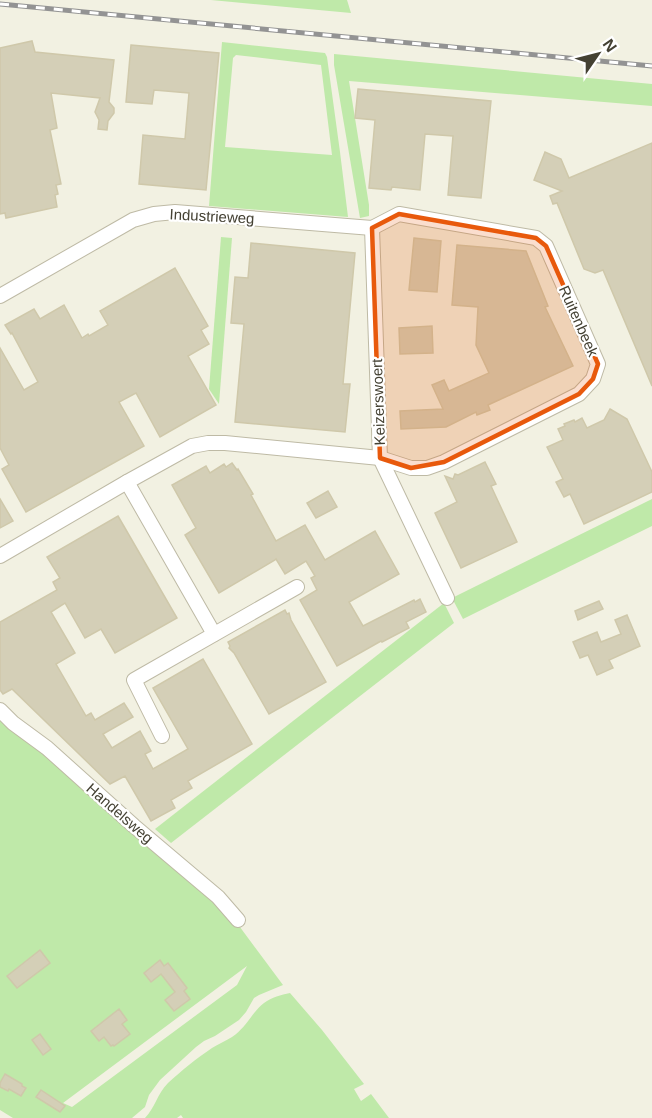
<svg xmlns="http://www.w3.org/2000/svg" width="652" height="1118" viewBox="0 0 652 1118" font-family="Helvetica,sans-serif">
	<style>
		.green { fill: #bfe9a9; fill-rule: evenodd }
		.building { fill: #d4cfb7; stroke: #cfc8aa; stroke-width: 1.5 }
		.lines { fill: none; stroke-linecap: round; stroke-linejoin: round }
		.minor-casing { stroke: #bebaa5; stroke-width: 16 }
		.minor { stroke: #fff; stroke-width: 14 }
		.rail-casing { stroke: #939393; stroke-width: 5 }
		.rail { stroke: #fff; stroke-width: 3; stroke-dasharray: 9; stroke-linecap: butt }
		.marked { fill: #e8590c; fill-opacity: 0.2; stroke: #e8590c; stroke-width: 4.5; stroke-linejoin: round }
		.labels { text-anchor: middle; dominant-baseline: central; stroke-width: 4.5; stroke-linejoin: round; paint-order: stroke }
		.street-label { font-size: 15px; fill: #444133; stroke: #fff }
	</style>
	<rect width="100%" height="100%" fill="#f2f1e2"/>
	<g class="green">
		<path d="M211 0H347L351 13Z"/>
		<path d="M222 42 325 53 327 57 340 152 348 217 209 206ZM236 55 321 65 332 155 225 147 233 58Z"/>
		<path d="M334 54 652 84V106L349 81 369 205V216L360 218 334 65Z"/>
		<path d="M221 237 232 238 219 404 209 389Z"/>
		<path d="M652 499V526L463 619 452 598Z"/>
		<path d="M444 603 454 623 171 843 155 829Z"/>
		<path d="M0 714 37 749 234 919 283 985 259 995 254 998 246 1012 239 1020 215 1036 204 1041 196 1047 160 1080 149 1095 145 1107 132 1118H13L0 1110ZM247 966 237 985 72 1107 63 1103Z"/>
		<path d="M290 993 322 1030 364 1084 354 1089 361 1101 371 1094 389 1118H183L181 1115 177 1118H145C155 1108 157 1094 168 1083 181 1071 197 1058 212 1048 218 1044 226 1041 232 1037 247 1027 252 1012 264 1003 272 997 281 995 290 993Z"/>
	</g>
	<g class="building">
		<path d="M32 41 35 52 114 60 109 102 114 108V113L108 121 107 130 98 129 99 120 95 112 100 98 51 93 57 128 50 130 61 184 56 185 58 194 55 195 57 207 6 218 5 213 0 214V48Z"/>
		<path d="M131 45 219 53 206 190 139 184 143 135 185 139 189 93 154 90 152 104 126 102Z"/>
		<path d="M358 89 491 101 481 198 448 195 453 136 425 134 420 190 392 187 391 190 369 188 375 120 355 118Z"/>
		<path d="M652 143V386L603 270 595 273 584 269 557 203 553 204 550 196 562 191 534 180 545 152 561 159 569 178Z"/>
		<path d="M414 238 441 241 437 292 409 290Z"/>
		<path d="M251 243 355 253 343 384H350L345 432 235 422 244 324 231 323 235 277 248 278Z"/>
		<path d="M457 245 526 251 548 306 545 307 573 366 488 405 490 410 477 415 476 412 446 427 401 429 400 411 443 409 432 385 444 380 449 391 489 373 476 345 478 307 452 305Z"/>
		<path d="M175 268 208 326 201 330 209 344 188 356 216 405 160 437 136 393 119 402 144 446 26 512 2 469 9 465 0 448V348L24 390 38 382 12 333 11 334 5 325 34 309 40 319 64 305 82 338 88 334 89 336 108 325 100 311Z"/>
		<path d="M432 326 433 353 400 354 399 328Z"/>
		<path d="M610 409 627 419 652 472V492L584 524 570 494 564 497 556 482 563 479 547 447 563 440 558 429 565 426 564 424 574 420 575 422 582 418 587 428 604 420Z"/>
		<path d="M485 462 496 484 491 486 517 542 461 568 435 513 457 502 445 476 453 479 455 474 458 475Z"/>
		<path d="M232 463 237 470 238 469 253 494 251 495 276 541 305 525 325 560 375 531 399 574 349 602 363 626 414 600 415 602 420 599 426 612 406 622 409 628 382 642 381 641 337 666 300 600 317 590 311 578 315 576 306 561 285 574 276 559 275 560 219 593 185 535 196 528 172 485 206 466 210 473 224 464 226 467Z"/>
		<path d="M328 491 337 507 316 518 307 503Z"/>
		<path d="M0 499 13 521 0 528Z"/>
		<path d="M118 516 177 618 115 653 101 629 85 638 65 603 51 612 75 653 56 664 86 716 91 713 95 720 124 703 133 717 103 734 112 748 140 731 151 751 145 754 153 769 188 749 153 688 203 659 252 744 188 781 192 788 171 800 175 808 151 821 125 776 110 784 12 689 3 694 0 690V622L57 590 53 582 60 578 47 557Z"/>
		<path d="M599 601 603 609 578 620 575 611Z"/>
		<path d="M285 610 287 614 289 613 291 620 326 682 269 714 234 653 229 648 230 646 228 642Z"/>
		<path d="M627 615 640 646 609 660 613 668 597 675 588 655 580 658 573 642 597 632 601 642 621 634 615 620Z"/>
		<path d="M40 950 50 963 17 988 7 976Z"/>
		<path d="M160 960 164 966 168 963 187 988 184 991 190 999 174 1011 165 1000 175 992 161 974 151 982 144 973Z"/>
		<path d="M119 1009 127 1020 122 1024 130 1034 114 1046 113 1045 111 1046 104 1037 99 1041 91 1031Z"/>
		<path d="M40 1034 51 1049 43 1055 32 1040Z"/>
		<path d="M5 1074 22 1084V1086L26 1088 21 1096 9 1089 8 1091 0 1087V1083Z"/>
		<path d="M41 1090 65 1106 60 1112 36 1097Z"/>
	</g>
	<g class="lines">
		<defs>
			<g id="minor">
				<path d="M372 228 380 458 447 598"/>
				<path d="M0 296 133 220 154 214 175 212 372 228"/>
				<path d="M127 482 214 634"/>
				<path d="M0 556 127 482 192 446 208 443H225L380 458 411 468H427L444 462 579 394 593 379 598 364 546 246 536 238 399 214 372 228"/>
				<path d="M0 710 13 723 47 748 134 826 218 897 238 920"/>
				<path d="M162 736 134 680 297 587"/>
			</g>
		</defs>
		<use href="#minor" class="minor-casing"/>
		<use href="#minor" class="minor"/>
		<defs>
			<path id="rail" d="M0 4 652 66"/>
		</defs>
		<use href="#rail" class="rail-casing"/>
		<use href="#rail" class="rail"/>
	</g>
	<path class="marked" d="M399 214 536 238 546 246 598 364 593 379 579 394 444 462 411 468 380 458 372 228Z"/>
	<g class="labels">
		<g class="street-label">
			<text transform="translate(212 216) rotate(3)">Industrieweg</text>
			<text transform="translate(579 321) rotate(66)">Ruitenbeek</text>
			<text transform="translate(378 402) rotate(-92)">Keizerswoert</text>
			<text transform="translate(120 813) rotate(41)">Handelsweg</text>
		</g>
	</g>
	<g transform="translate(598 54) rotate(55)" stroke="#ffffff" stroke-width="4.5" paint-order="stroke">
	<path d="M0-4.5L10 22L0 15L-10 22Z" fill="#444133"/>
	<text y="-9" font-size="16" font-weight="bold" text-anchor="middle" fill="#444133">N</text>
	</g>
</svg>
